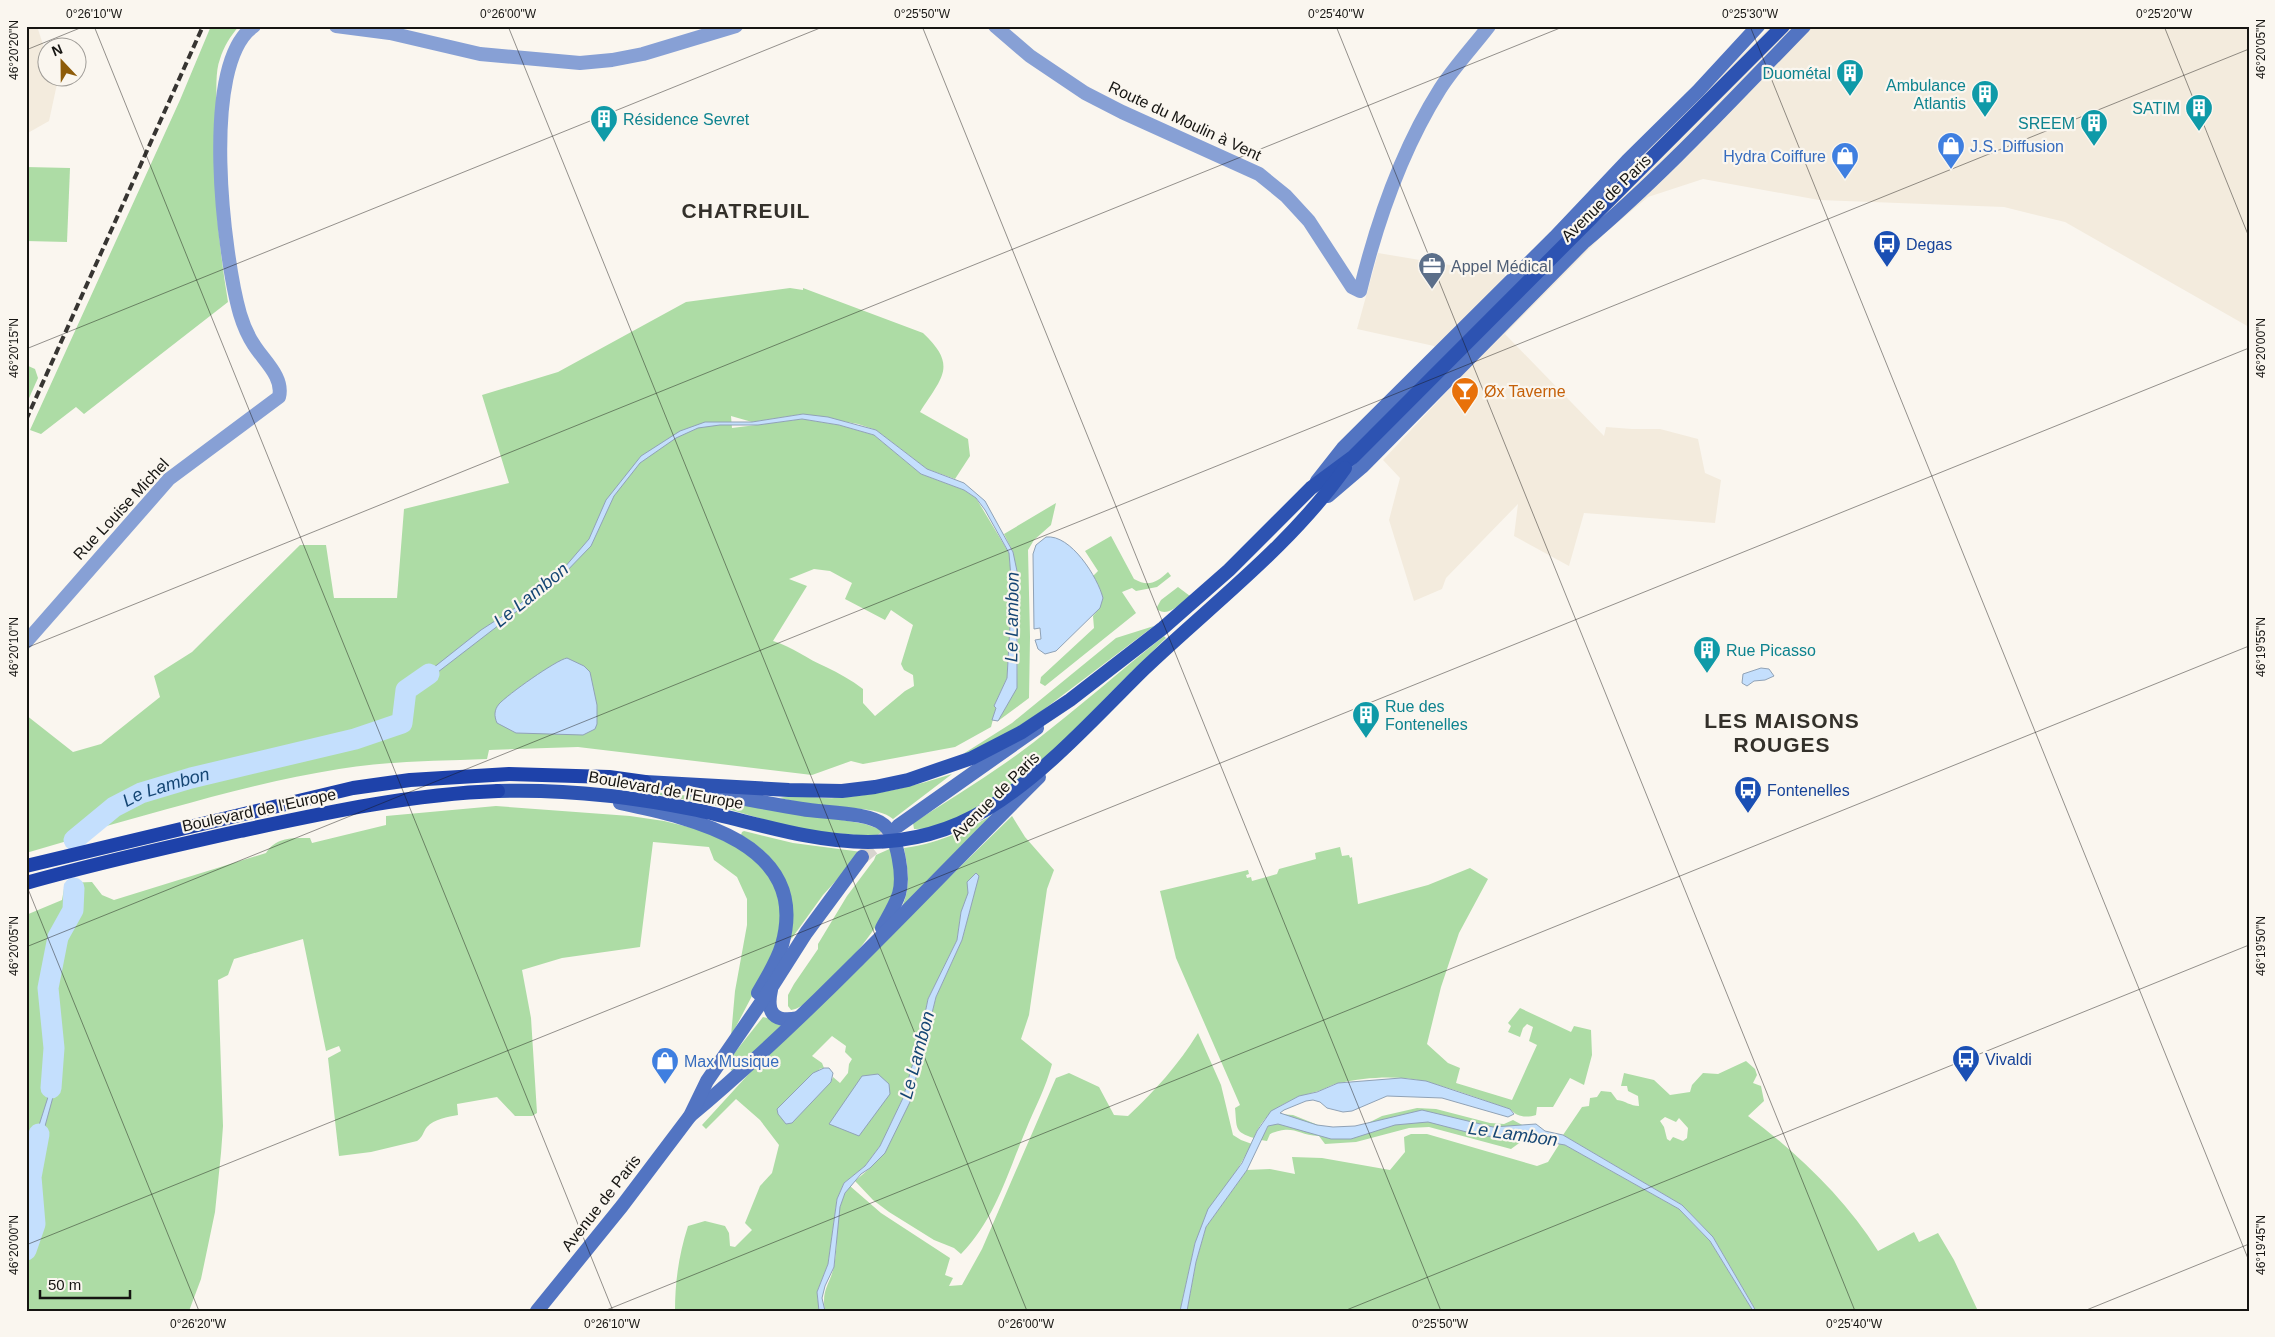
<svg xmlns="http://www.w3.org/2000/svg" width="2275" height="1337" viewBox="0 0 2275 1337" font-family="Arial,sans-serif">
	<style>
		.built { fill: #f3ebdd }
		.green { fill: #addca5; fill-rule: evenodd }
		.water { fill: #c4dffd; stroke: #90a2b6 }
		.lines { fill: none; stroke-linecap: round; stroke-linejoin: round }
		.river { stroke: #c4dffd; stroke-width: 21 }
		.secondary-tunnel { stroke: #d8d4ce; stroke-width: 14; stroke-dasharray: 14 7; stroke-linecap: butt }
		.tertiary { stroke: #87a0d5; stroke-width: 14 }
		.secondary { stroke: #5274c2; stroke-width: 14 }
		.primary { stroke: #2d53b2; stroke-width: 14 }
		.trunk { stroke: #1e42aa; stroke-width: 14 }
		.rail { stroke: #373532; stroke-width: 4; stroke-dasharray: 8 4; stroke-linecap: butt }
		.ticks { fill: none; stroke: #161512; stroke-width: 1; stroke-opacity: 0.45 }
		.labels { text-anchor: middle; dominant-baseline: central; stroke-width: 4.5; stroke-linejoin: round; paint-order: stroke }
		.culture-label { font-size: 16px; fill: #0d838f; stroke: #faf6ef; text-anchor: end }
		.street-label { font-size: 16px; fill: #161512; stroke: #faf6ef }
		.shop-label { font-size: 16px; fill: #366cbe; stroke: #faf6ef; text-anchor: start }
		.transit-label { font-size: 16px; fill: #164399; stroke: #faf6ef; text-anchor: start }
		.service-label { font-size: 16px; fill: #4e5e75; stroke: #faf6ef; text-anchor: start }
		.food-label { font-size: 16px; fill: #c56008; stroke: #faf6ef; text-anchor: start }
		.water-label { font-size: 18px; font-style: italic; fill: #154674; stroke: #faf6ef }
		.district-label { font-size: 21px; font-weight: bold; letter-spacing: 1px; fill: #33302a; stroke: #faf6ef }
		.neatline { fill: none; stroke: #161512; stroke-width: 2 }
		.ticks-label { font-size: 12px; text-anchor: middle; fill: #161512 }
	</style>
	<rect width="100%" height="100%" fill="#faf6ef"/>
	<g class="built">
		<path d="M26 26H37L47 57 48 78H54L57 84 49 121 26 134Z"/>
		<path d="M1771 26H2249V327L2065 222 2004 207 1819 200 1703 179 1648 197 1604 234 1505 334 1604 436 1606 427 1632 429H1660L1698 439 1705 473 1721 480 1715 523 1584 513 1569 566 1514 536 1518 504 1446 578 1442 589 1414 601 1389 520 1400 478 1383 460 1453 385 1434 346 1357 329 1378 253 1504 274 1512 284Z"/>
	</g>
	<g class="green">
		<path d="M211 26H239C230 37 224 46 220 59 215 72 217 90 216 104 212 171 217 236 228 302L84 414 76 407 41 434 30 430 180 100Z"/>
		<path d="M26 167 70 168 67 242 26 241Z"/>
		<path d="M790 288 803 290V288L923 333C958 366 942 377 920 412L968 439 970 456 955 479 927 469 876 430 858 424 803 414 752 422 731 416 732 428 802 419 839 425 874 435 921 474 964 490 976 498 1009 553 1012 590 1007 678 994 706 996 708 991 727 955 747 863 764 851 761 812 775 578 747 489 750 487 759C438 761 388 761 339 769 251 783 164 811 77 834L67 841 26 853V715L73 752 101 744 160 697 154 676 192 652 300 545H326L334 598H397L404 509 509 483 482 395 558 372 686 302ZM814 569 830 571 852 583 845 599 885 620 891 610 913 625 901 664 904 670 913 675 914 686 905 691 875 716 863 703V689C851 680 839 673 826 667 807 659 793 647 773 641L807 586 789 579Z"/>
		<path d="M26 365 35 369 38 378 26 405Z"/>
		<path d="M1056 503 1051 525 1034 540 1028 550 1030 637 1029 698 998 721 1017 687 1018 592 1013 552 1004 534Z"/>
		<path d="M1111 536 1134 579C1148 587 1156 583 1168 572L1171 576 1157 587 1136 591 1132 588 1122 592 1136 613 1045 686 1040 683 1041 677 1094 628 1093 616C1106 602 1102 591 1093 576L1098 571 1085 551Z"/>
		<path d="M1178 587 1190 596C1181 603 1169 617 1158 610L1157 607 1161 600Z"/>
		<path d="M1154 626 1039 713 994 743 963 754 1012 723 1116 638Z"/>
		<path d="M1164 636 1166 638C1151 653 1135 668 1120 683 1072 732 987 830 914 829L913 823C954 797 995 772 1034 742 1078 708 1120 671 1164 636Z"/>
		<path d="M952 774 893 819C878 806 841 809 821 806 807 804 793 801 779 798 798 794 818 799 837 798 877 795 915 786 952 774Z"/>
		<path d="M627 789 727 800 865 824 879 829 883 833 879 837 800 830 714 805Z"/>
		<path d="M496 806 630 816 664 821 701 830 750 853 773 879 782 915 774 954 731 1036 735 991 747 925V899L737 877 714 860 709 847 653 842 640 947 562 958 522 970 531 1018 537 1113 532 1116H515L497 1097 457 1104 458 1115C448 1117 434 1119 427 1127 423 1132 423 1137 417 1141L371 1152 339 1156 328 1058 341 1051 339 1046 326 1051 303 939 234 959 228 975 218 980 223 1126 221 1153 215 1212 201 1279 189 1311H26V915L62 900 65 883 92 882 102 895 114 900 266 853C276 837 292 838 310 838L312 843 386 825V816Z"/>
		<path d="M1004 807 902 907C911 887 908 869 904 848 941 843 973 828 1004 807Z"/>
		<path d="M1012 816 1025 837 1054 870 1047 889 1029 1015 1021 1039 1052 1064C1046 1088 1034 1109 1025 1132 1007 1175 994 1221 961 1254L954 1248 934 1240 889 1212 873 1200 855 1181 870 1168 917 1075 936 997 962 940 974 894 961 912 957 940 928 999 920 1038 903 1098 880 1146 865 1166 844 1183 837 1199 828 1264 817 1292 819 1311H675C675 1281 679 1254 688 1226L705 1221 725 1226 729 1233 730 1246 735 1247 752 1230 745 1223 760 1186 772 1173 779 1145 760 1120 736 1099 706 1129 702 1125 756 1066ZM832 1036 846 1046 845 1052 852 1059 849 1064 848 1073 840 1083 833 1077 831 1082 819 1069 824 1068 822 1063 812 1056Z"/>
		<path d="M744 831 793 843 862 852 823 895 792 938 788 940C785 886 793 867 741 835L742 832Z"/>
		<path d="M894 847C894 861 897 880 894 893 889 918 816 1008 791 1010L788 1006V995L794 984 818 949V944L847 896 874 860 876 855Z"/>
		<path d="M1340 847 1342 856 1349 855 1350 858 1352 857 1358 904 1428 885 1470 868 1488 879 1459 933 1441 987 1427 1044 1448 1063 1460 1068 1456 1083 1512 1100 1537 1045 1529 1041 1533 1027 1527 1024 1523 1028 1520 1037 1508 1032 1511 1026 1508 1023 1520 1008 1571 1032 1574 1026 1591 1030 1592 1055 1584 1085 1570 1078 1553 1107H1537L1536 1115C1526 1118 1517 1117 1510 1109 1482 1100 1455 1089 1427 1082 1400 1075 1366 1077 1340 1083 1331 1084 1324 1090 1315 1092 1289 1099 1264 1110 1254 1138 1234 1132 1237 1128 1235 1108L1240 1105 1176 958 1160 891 1248 870 1249 874 1246 875 1247 878 1251 877 1252 881 1277 874 1279 869 1316 859 1315 853Z"/>
		<path d="M763 1017 787 1023 732 1071 728 1066V1061Z"/>
		<path d="M1198 1033 1221 1085 1233 1135 1241 1140 1252 1144 1195 1243 1180 1311H825C821 1289 830 1285 834 1266 840 1240 832 1208 850 1186L881 1213 950 1258 945 1275 953 1278 949 1286 962 1285 982 1249 1056 1078 1069 1073 1099 1087 1114 1115 1128 1116C1154 1092 1179 1064 1198 1033Z"/>
		<path d="M1746 1061 1755 1069 1757 1075 1753 1083 1761 1086 1764 1101 1748 1116C1797 1153 1845 1198 1878 1251L1914 1232 1919 1242 1938 1233 1954 1260 1978 1311H1756L1713 1237 1682 1205 1563 1135 1582 1107 1589 1106 1590 1098 1597 1097 1601 1091 1611 1092 1617 1100C1626 1101 1630 1106 1639 1106L1638 1096 1628 1091 1627 1086H1621L1624 1073 1654 1080 1670 1095 1690 1092 1692 1085 1703 1073 1718 1074ZM1665 1117 1676 1122 1679 1118 1688 1128 1687 1138 1683 1141 1673 1137 1670 1141 1667 1139 1664 1127 1660 1121Z"/>
		<path d="M1417 1108 1436 1109 1490 1123 1504 1124 1513 1120 1528 1128 1541 1139 1522 1141 1511 1149 1429 1127 1409 1128 1356 1142 1325 1144 1319 1136C1296 1135 1294 1124 1270 1134L1267 1141 1261 1140 1271 1121 1279 1114 1293 1115 1328 1129 1360 1127 1382 1116Z"/>
		<path d="M1411 1134H1427L1537 1166 1548 1162 1560 1143 1565 1145 1679 1209 1710 1241 1753 1311H1187L1196 1262 1206 1227 1247 1170 1270 1169 1295 1174 1292 1157 1322 1158 1390 1170 1405 1152 1404 1137Z"/>
	</g>
	<g class="water">
		<path d="M803 414 828 417 876 430 927 469 964 483 985 501 1013 552 1017 571V688L998 721 992 720 996 708 994 706 1007 678 1012 590 1009 553 985 510 976 498 964 490 921 474 874 435 839 425 802 419 758 425H720L698 428 676 438 653 454 640 463 614 496 591 546 560 578 438 672 407 693 404 691 481 630 515 608 564 568 589 539 606 500 641 456 680 431 705 422H752Z"/>
		<path d="M1046 537C1071 534 1098 578 1103 598L1100 608 1056 651 1045 654 1038 649 1035 640 1041 639 1040 628 1034 629 1033 554 1036 545Z"/>
		<path d="M567 658 584 666 590 672 597 705V724L595 729 583 735 516 733 497 723C494 716 494 710 499 704 507 695 556 660 567 658Z"/>
		<path d="M1761 668 1769 669 1774 676 1765 680 1754 681 1747 686 1742 683 1743 674Z"/>
		<path d="M976 873 979 876 962 940 936 997 910 1102 885 1153 870 1168 861 1174 845 1193 840 1207 834 1267 825 1286 822 1298 825 1311H819L817 1292 828 1264 837 1199 844 1183 865 1166 880 1146 903 1098 920 1038 928 999 957 940 961 912 968 893 967 882Z"/>
		<path d="M74 910 56 949 50 981 53 1019V1097L36 1159V1228L26 1254V1242L32 1228 34 1141 48 1097 51 1033 47 980 52 953 69 912Z"/>
		<path d="M824 1068H829L833 1073 831 1082 792 1123 786 1124 778 1114 777 1109 813 1073Z"/>
		<path d="M878 1074 889 1084 890 1094 859 1136 829 1124 862 1076Z"/>
		<path d="M1401 1078 1426 1081 1510 1109 1514 1114 1508 1117 1442 1098 1387 1096 1352 1111 1343 1112 1327 1108 1320 1102 1313 1100 1306 1101 1284 1110 1280 1113 1317 1125 1333 1127 1355 1126 1422 1110 1493 1127 1536 1124 1545 1131 1563 1135 1682 1205 1713 1237 1756 1311H1753L1710 1241 1679 1209 1565 1145 1518 1137 1482 1136 1428 1122 1395 1125 1351 1139H1331L1278 1124 1268 1126 1247 1170 1206 1227 1196 1262 1187 1311H1180L1195 1243 1208 1209 1242 1163 1257 1131 1271 1111 1299 1096 1317 1092 1338 1083Z"/>
	</g>
	<g class="lines">
		<g class="river">
			<path id="s1" d="M74 840 114 807 141 793 191 778 355 739 402 723 406 690 429 674"/>
			<path d="M51 1088 54 1048 48 988 58 937 73 910 74 888"/>
			<path d="M26 1250 35 1224 31 1177 39 1134"/>
		</g>
		<path class="secondary-tunnel" d="M862 857 886 837"/>
		<g class="tertiary">
			<path d="M336 26 390 33 480 54 580 63 612 60 643 54 736 26"/>
			<path d="M995 26 1030 56 1085 93 1122 112 1259 174 1286 196 1309 221 1352 287 1360 291C1377 221 1401 151 1440 89 1454 67 1473 47 1489 26"/>
			<path d="M26 642 169 479 279 397C284 377 264 361 254 345 248 336 243 324 240 314 224 258 199 63 254 26"/>
		</g>
		<g class="secondary">
			<path d="M1317 481 1343 448 1555 237 1627 161 1698 91 1758 26"/>
			<path d="M1328 496 1362 467 1583 243C1662 176 1732 100 1804 26"/>
			<path d="M693 790C730 796 766 803 802 809 823 813 869 812 884 825 898 837 904 877 899 894 895 906 888 917 882 928"/>
			<path d="M620 803C692 818 811 843 782 945 777 962 767 977 758 993"/>
			<path d="M898 826 1037 728"/>
			<path d="M771 990C766 1013 774 1023 798 1018"/>
			<path d="M690 1116C814 1012 924 891 1039 777"/>
			<path d="M537 1311 622 1206 690 1116 707 1081 771 988 806 933 862 857"/>
		</g>
		<g class="primary">
			<path d="M645 782 789 790 842 791 875 787 908 780 972 758 1022 732 1070 700 1163 628 1229 570 1311 488 1353 457 1783 26"/>
			<path d="M498 791C565 789 630 796 697 810 753 822 810 842 868 842 911 842 951 831 987 809 1045 774 1096 716 1144 669 1212 604 1291 545 1345 468"/>
		</g>
		<g class="trunk">
			<path d="M26 866 353 788 410 780 509 774 609 777 645 782"/>
			<path d="M26 883C97 863 168 847 240 831 324 813 411 794 498 791"/>
		</g>
		<path class="rail" d="M26 420 203 26"/>
	</g>
	<path class="ticks" d="M94 26 613 1311M508 26 1027 1311M922 26 1441 1311M1336 26 1855 1311M1750 26 2249 1261M2164 26 2249 237M26 50 85 26M26 349 825 26M26 648 1565 26M26 884 199 1311M26 947 2249 49M26 1245 2249 348M604 1311 2249 646M1344 1311 2249 945M2084 1311 2249 1244"/>
	<defs>
		<symbol id="building-pin" viewBox="-11 -11 22 30"><path d="M0 17L-7.5 6A9.5 9.5 0 1 1 7.5 6Z" fill="#0f9aa8" stroke="#faf6ef"/><path d="M-4-6H4V6H1V3H-1V6H-4ZM-2.5-4.3h1.7v1.8h-1.7ZM.8-4.3h1.7v1.8H.8ZM-2.5-1h1.7V.8h-1.7ZM.8-1h1.7V.8H.8Z" fill="#fff"/></symbol>
		<symbol id="shop-pin" viewBox="-11 -11 22 30"><path d="M0 17L-7.5 6A9.5 9.5 0 1 1 7.5 6Z" fill="#3f7fe0" stroke="#faf6ef"/><path d="M-5-2.5h2.3a2.7 3.5 0 0 1 5.4 0H5L5.5 6h-11ZM-1.5-2.5h3a1.5 2.3 0 0 0-3 0Z" fill="#fff"/></symbol>
		<symbol id="bus-pin" viewBox="-11 -11 22 30"><path d="M0 17L-7.5 6A9.5 9.5 0 1 1 7.5 6Z" fill="#1a4fb4" stroke="#faf6ef"/><path d="M-5-6H5V4H4V6H2V4H-2V6H-4V4H-5ZM-3.5-4V0h7V-4ZM-3.5 1.2v1.5H-2V1.2ZM2 1.2v1.5H3.5V1.2Z" fill="#fff"/></symbol>
		<symbol id="office-pin" viewBox="-11 -11 22 30"><path d="M0 17L-7.5 6A9.5 9.5 0 1 1 7.5 6Z" fill="#5c6f8a" stroke="#faf6ef"/><path d="M-6-3h4V-5.5h4V-3h4V5H-6ZM-1-4.5V-3h2v-1.5ZM-6 0V1H6V0Z" fill="#fff"/></symbol>
		<symbol id="bar-pin" viewBox="-11 -11 22 30"><path d="M0 17L-7.5 6A9.5 9.5 0 1 1 7.5 6Z" fill="#e8710a" stroke="#faf6ef"/><path d="M-6-5H6L.8 .8V4.5H3.5V6h-7V4.5H-.8V.8Z" fill="#fff"/></symbol>
	</defs>
	<g fill-rule="evenodd">
		<use href="#building-pin" x="1834" y="57" width="32" height="43"/>
		<use href="#building-pin" x="1969" y="78" width="32" height="43"/>
		<use href="#building-pin" x="2183" y="92" width="32" height="43"/>
		<use href="#building-pin" x="588" y="103" width="32" height="43"/>
		<use href="#building-pin" x="2078" y="107" width="32" height="43"/>
		<use href="#shop-pin" x="1935" y="130" width="32" height="43"/>
		<use href="#shop-pin" x="1829" y="140" width="32" height="43"/>
		<use href="#bus-pin" x="1871" y="228" width="32" height="43"/>
		<use href="#office-pin" x="1416" y="250" width="32" height="43"/>
		<use href="#bar-pin" x="1449" y="375" width="32" height="43"/>
		<use href="#building-pin" x="1691" y="634" width="32" height="43"/>
		<use href="#building-pin" x="1350" y="699" width="32" height="43"/>
		<use href="#bus-pin" x="1732" y="774" width="32" height="43"/>
		<use href="#bus-pin" x="1950" y="1043" width="32" height="43"/>
		<use href="#shop-pin" x="649" y="1045" width="32" height="43"/>
	</g>
	<g class="labels">
		<g class="culture-label">
			<text x="1831" y="73">Duométal</text>
			<text x="1966" y="85">Ambulance<tspan x="1966" dy="18">Atlantis</tspan></text>
			<text x="2180" y="108">SATIM</text>
			<text x="623" y="119" text-anchor="start">Résidence Sevret</text>
			<text x="2075" y="123">SREEM</text>
			<text x="1726" y="650" text-anchor="start">Rue Picasso</text>
			<text x="1385" y="706" text-anchor="start">Rue des<tspan x="1385" dy="18">Fontenelles</tspan></text>
		</g>
		<g class="street-label">
			<text transform="translate(1185 121) rotate(25)">Route du Moulin à Vent</text>
			<text transform="translate(1606 198) rotate(-44)">Avenue de Paris</text>
			<text transform="translate(121 509) rotate(-47)">Rue Louise Michel</text>
			<text transform="translate(666 790) rotate(10)">Boulevard de l'Europe</text>
			<text transform="translate(995 796) rotate(-45)">Avenue de Paris</text>
			<text transform="translate(259 810) rotate(-12)">Boulevard de l'Europe</text>
			<text transform="translate(601 1203) rotate(-52)">Avenue de Paris</text>
		</g>
		<g class="shop-label">
			<text x="1970" y="146">J.S. Diffusion</text>
			<text x="1826" y="156" text-anchor="end">Hydra Coiffure</text>
			<text x="684" y="1061">Max Musique</text>
		</g>
		<g class="transit-label">
			<text x="1906" y="244">Degas</text>
			<text x="1767" y="790">Fontenelles</text>
			<text x="1985" y="1059">Vivaldi</text>
		</g>
		<g class="service-label">
			<text x="1451" y="266">Appel Médical</text>
		</g>
		<g class="food-label">
			<text x="1484" y="391">Øx Taverne</text>
		</g>
		<g class="water-label">
			<text transform="translate(531 595) rotate(-39)">Le Lambon</text>
			<text transform="translate(1012 617) rotate(-89)">Le Lambon</text>
			<text stroke="none"><textPath href="#s1" startOffset="108">Le Lambon</textPath></text>
			<text transform="translate(917 1055) rotate(-75)">Le Lambon</text>
			<text transform="translate(1513 1134) rotate(8)">Le Lambon</text>
		</g>
		<g class="district-label">
			<text x="746" y="210">CHATREUIL</text>
			<text x="1782" y="720">LES MAISONS<tspan x="1782" dy="24">ROUGES</tspan></text>
		</g>
	</g>
	<rect width="2275" height="1337" fill="none" stroke="#faf6ef" stroke-width="55"/>
	<g transform="translate(62 62) rotate(338)"><circle r="24" fill="#faf6ef" stroke="#9f9c97"/>
	<path d="M0-4L9 19L0 12L-9 19Z" fill="#8e5c09"/>
	<text y="-8" font-size="14" font-weight="bold" text-anchor="middle" fill="#161512">N</text>
	</g>
	<path d="M40 1290v8h90v-8" fill="none" stroke="#161512" stroke-width="2.5"/>
	<text x="48" y="1290" font-size="15" fill="#161512" stroke="#faf6ef" stroke-width="4" paint-order="stroke">50 m</text>
	<rect x="28" y="28" width="2220" height="1282" class="neatline"/>
	<g class="ticks-label">
		<text x="94" y="18">0°26'10"W</text>
		<text x="508" y="18">0°26'00"W</text>
		<text x="922" y="18">0°25'50"W</text>
		<text x="1336" y="18">0°25'40"W</text>
		<text x="1750" y="18">0°25'30"W</text>
		<text x="2164" y="18">0°25'20"W</text>
		<text transform="translate(2261 49) rotate(-90)" y="4">46°20'05"N</text>
		<text transform="translate(14 50) rotate(-90)" y="4">46°20'20"N</text>
		<text transform="translate(2261 348) rotate(-90)" y="4">46°20'00"N</text>
		<text transform="translate(14 348) rotate(-90)" y="4">46°20'15"N</text>
		<text transform="translate(2261 647) rotate(-90)" y="4">46°19'55"N</text>
		<text transform="translate(14 647) rotate(-90)" y="4">46°20'10"N</text>
		<text transform="translate(2261 946) rotate(-90)" y="4">46°19'50"N</text>
		<text transform="translate(14 946) rotate(-90)" y="4">46°20'05"N</text>
		<text transform="translate(2261 1245) rotate(-90)" y="4">46°19'45"N</text>
		<text transform="translate(14 1245) rotate(-90)" y="4">46°20'00"N</text>
		<text x="198" y="1328">0°26'20"W</text>
		<text x="612" y="1328">0°26'10"W</text>
		<text x="1026" y="1328">0°26'00"W</text>
		<text x="1440" y="1328">0°25'50"W</text>
		<text x="1854" y="1328">0°25'40"W</text>
	</g>
</svg>
